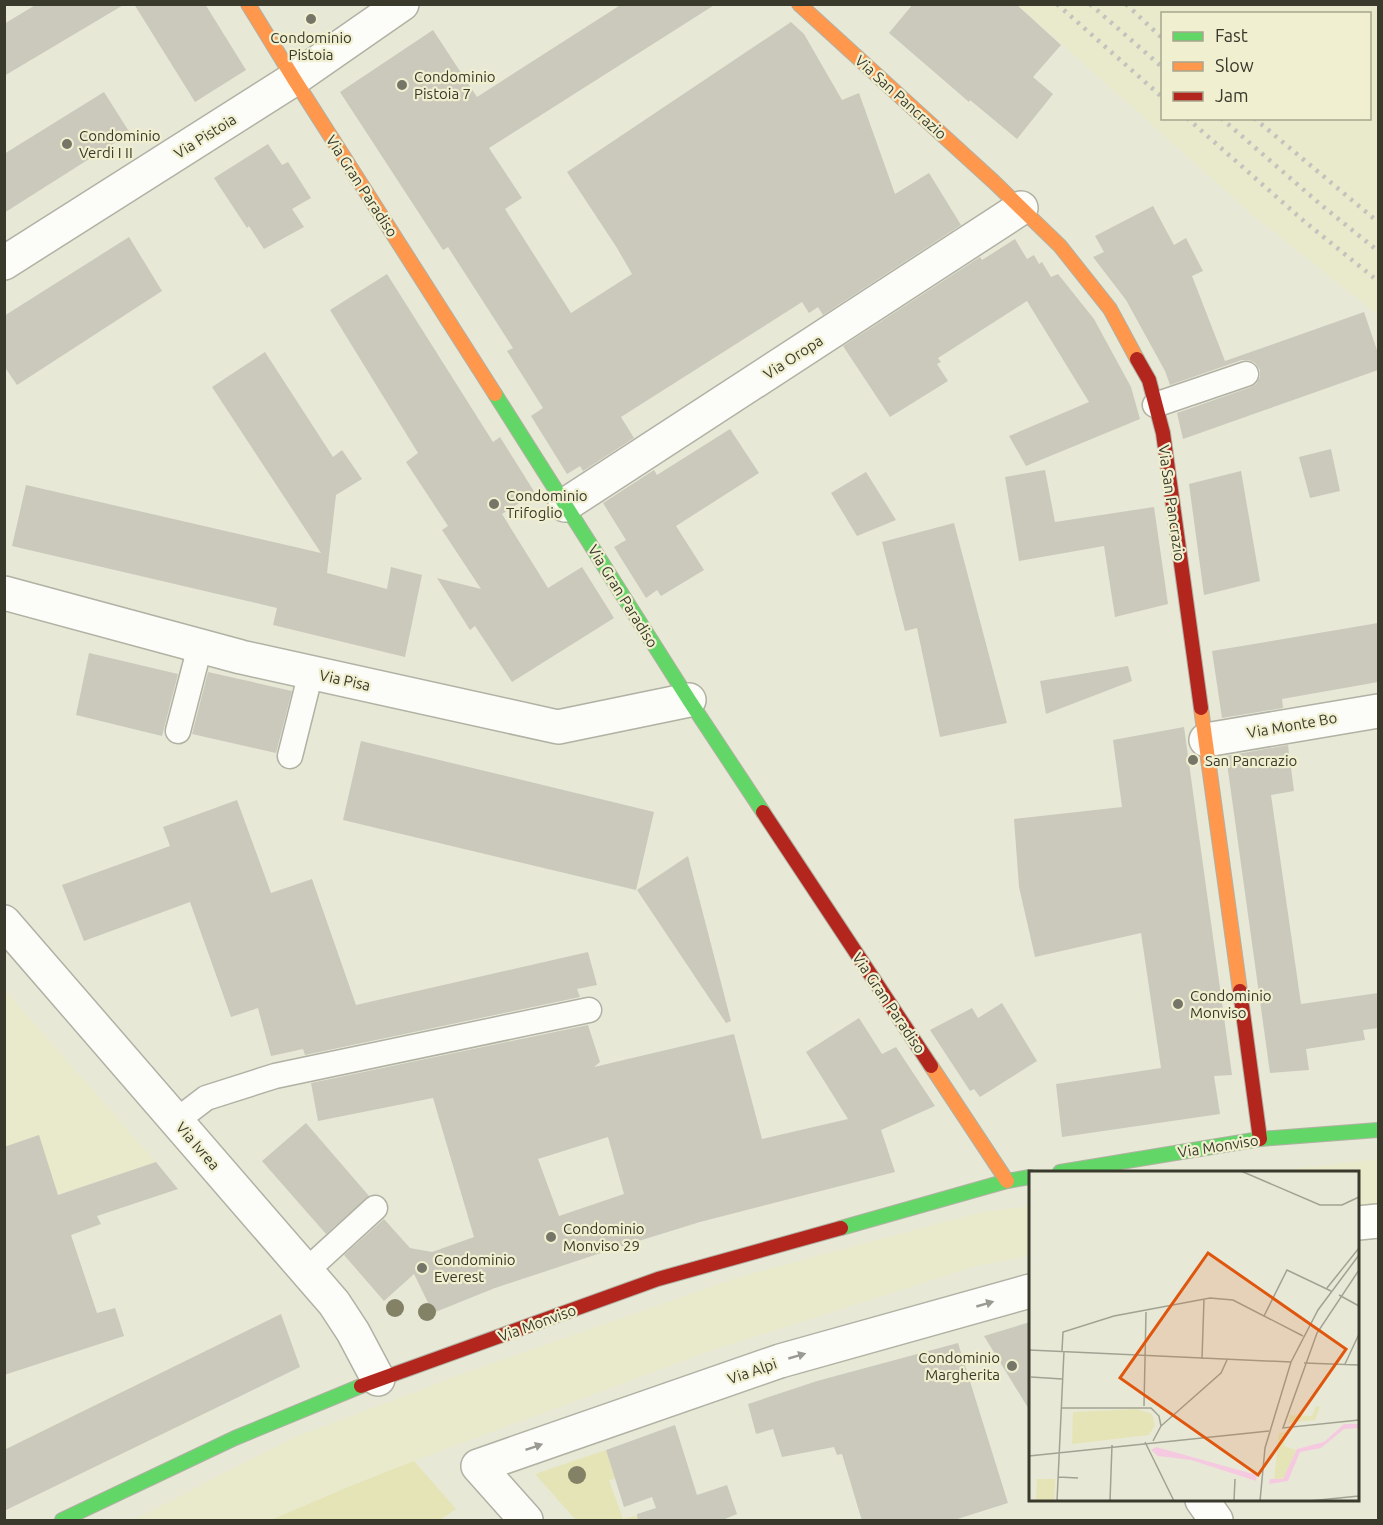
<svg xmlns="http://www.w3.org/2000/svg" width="1383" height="1525" viewBox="0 0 1383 1525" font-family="Ubuntu,sans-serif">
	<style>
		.built { fill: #e9e9cb; fill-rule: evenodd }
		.green { fill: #e5e4b6 }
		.building { fill: #cac9bc; fill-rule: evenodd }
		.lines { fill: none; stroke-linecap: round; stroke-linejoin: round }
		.lane-casing { stroke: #b1b1a4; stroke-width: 27 }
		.street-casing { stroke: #b1b1a4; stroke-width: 36 }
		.fast-casing { stroke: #b1b1a4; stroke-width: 16 }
		.slow-casing { stroke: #b1b1a4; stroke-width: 16 }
		.jam-casing { stroke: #b1b1a4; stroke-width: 16 }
		.lane { stroke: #fcfcf9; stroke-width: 24 }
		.street { stroke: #fcfcf9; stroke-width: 33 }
		.fast { stroke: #63d668; stroke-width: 14 }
		.slow { stroke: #ff974d; stroke-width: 14 }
		.jam { stroke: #b3261e; stroke-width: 14 }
		.rail { stroke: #c3c3be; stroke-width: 4.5; stroke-dasharray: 3 6; stroke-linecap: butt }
		.tree { fill: #838266 }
		.oneway { fill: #9a9a92 }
		.poi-dot { fill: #767668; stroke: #f0efcf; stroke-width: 2 }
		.labels { text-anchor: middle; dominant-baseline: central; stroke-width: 4.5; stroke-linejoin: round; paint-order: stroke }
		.poi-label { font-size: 15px; fill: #39392c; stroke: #f0efcf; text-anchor: start }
		.street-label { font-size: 15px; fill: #39392c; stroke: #f0efcf }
		.inset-road { fill: none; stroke: #a2a293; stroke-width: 1.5 }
		.view { fill: #df570e; fill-opacity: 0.15; stroke: #df570e; stroke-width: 3 }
		.inset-edge { fill: none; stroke: #39392c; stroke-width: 3 }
	</style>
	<rect width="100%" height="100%" fill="#e8e8d7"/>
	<g class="built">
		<path d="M1018 5H1378V315L1255 217ZM1162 14H1370V118H1162Z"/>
		<path d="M4 989 156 1162 5 1212Z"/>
		<path d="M1378 1159V1207L1358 1210V1172H1265Z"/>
		<path d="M1030 1206V1256L976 1266 710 1351 414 1461 353 1485 271 1520H133L295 1437 476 1369 739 1277 978 1213Z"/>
	</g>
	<g class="green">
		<path d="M606 1450 615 1479 609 1480 623 1519 656 1510 660 1520H576L535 1474Z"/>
		<path d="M414 1461 456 1509 440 1520H271L353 1485Z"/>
	</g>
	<g class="building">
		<path d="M37 4H125L4 76V24Z"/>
		<path d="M134 4H205L246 70 195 102Z"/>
		<path d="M622 4H716L489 148 522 198 505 209 571 313 632 274 617 248 567 172 791 22 804 34 842 100 859 93 895 194 929 173 961 225 823 315 818 307 809 313 802 302 621 417 634 438 583 471 580 466 567 474 531 416 543 408 507 351 513 348 448 247 443 250 340 92 433 30 477 97Z"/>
		<path d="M913 4H1016L1061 45 1033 77 1053 94 1017 139 970 100 969 102 889 33Z"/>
		<path d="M104 92 130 133 4 213V154Z"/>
		<path d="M268 144 282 165 288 162 311 198 292 209 304 227 264 249 249 226 247 228 214 178Z"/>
		<path d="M1153 206 1174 245 1186 238 1203 271 1192 276 1225 361 1364 312 1378 353V370L1183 439 1177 413 1251 387 1256 384 1260 377V370L1255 363 1249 360H1242L1170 385 1165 371 1126 300 1093 257 1104 252 1095 236Z"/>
		<path d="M129 237 162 291 17 385 4 366V316Z"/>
		<path d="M1015 239 1027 259 1034 255 1039 264 1042 262 1051 277 1058 274 1094 319 1131 387 1140 419 1026 466 1009 436 1089 402 1027 301 938 358 941 362 937 364 948 381 890 417 843 346 980 257 982 260Z"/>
		<path d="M387 274 493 442 500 437 535 493 502 514 548 588 582 567 614 618 512 682 475 626 470 630 437 578 481 589 442 530 448 526 406 462 418 453 330 310Z"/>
		<path d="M265 352 333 457 342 450 362 479 336 495 327 573 387 589 391 567 422 575 405 657 273 625 277 608 12 546 26 485 321 553 212 387Z"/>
		<path d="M730 429 759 473 676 526 704 570 661 596 657 590 646 598 614 547 626 540 603 503 654 470 657 475Z"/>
		<path d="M1331 449 1340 491 1310 498 1299 457Z"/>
		<path d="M1045 470 1055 522 1154 507 1168 604 1115 617 1104 546 1019 561 1005 477Z"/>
		<path d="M1241 471 1260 581 1204 595 1189 484Z"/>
		<path d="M866 472 896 520 857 536 831 493Z"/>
		<path d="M954 523 1007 723 940 737 917 628 905 631 882 542Z"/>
		<path d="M1378 623V682L1282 699 1283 708 1222 718 1212 651Z"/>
		<path d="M89 653 178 674 162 736 76 715Z"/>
		<path d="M1128 666 1132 681 1046 714 1040 681Z"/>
		<path d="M208 672 292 691 276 753 192 734Z"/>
		<path d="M1184 727 1232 1075 1214 1076 1220 1114 1062 1137 1056 1084 1161 1068 1141 933 1035 957 1019 887 1014 819 1122 807 1113 740Z"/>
		<path d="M361 741 654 812 636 890 343 820Z"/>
		<path d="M1288 745 1294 791 1271 795 1301 1004 1378 993V1028L1363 1030 1365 1040 1306 1049 1309 1070 1270 1073 1226 756Z"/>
		<path d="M237 800 271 893 312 879 356 1005 588 952 597 985 577 989 580 997 305 1055 303 1049 271 1056 258 1008 231 1017 190 902 84 941 62 885 170 846 163 827Z"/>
		<path d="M688 856 731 1021 726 1023 637 890Z"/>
		<path d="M1002 1003 1037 1061 980 1097 974 1089 970 1091 930 1030 972 1008 978 1018Z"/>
		<path d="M859 1018 882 1054 896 1047 935 1106 881 1130 895 1172 700 1222 616 1248 495 1288 433 1313 414 1274 384 1301 344 1255 384 1219 410 1248 432 1252 474 1237 433 1098 318 1121 311 1083 588 1025 600 1062 594 1067 734 1034 762 1139 848 1119 806 1052ZM608 1137 624 1194 559 1216 538 1159Z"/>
		<path d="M306 1123 369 1196 326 1234 262 1161Z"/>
		<path d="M39 1135 58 1195 156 1162 178 1189 97 1216 101 1224 71 1235 97 1313 115 1308 124 1336 4 1375V1147Z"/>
		<path d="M281 1314 300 1367 4 1511V1450Z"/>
		<path d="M1030 1322V1411L984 1336Z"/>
		<path d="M958 1343 1008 1503 951 1521H862L842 1454 837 1455 834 1447 782 1457 773 1429 756 1434 748 1404 817 1381Z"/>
		<path d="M675 1425 697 1495 727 1485 737 1514 720 1521H638L637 1514 656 1508 652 1497 624 1507 606 1450Z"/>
	</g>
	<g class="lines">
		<defs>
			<g id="lane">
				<path d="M1155 405 1246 374"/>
				<path d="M178 731 200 646"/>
				<path d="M290 756 311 672"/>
				<path d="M176 1121 206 1098 275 1076 589 1010"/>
				<path d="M306 1271 375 1208"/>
			</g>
			<g id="street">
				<path d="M4 263 294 79 402 4"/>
				<path d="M565 505 1021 208"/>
				<path d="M4 593 241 657 558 727 689 700"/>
				<path d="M1206 740 1378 711"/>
				<path d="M4 922 334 1303 353 1332 378 1379"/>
				<path d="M1358 1223 1378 1221"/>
				<path d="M1202 1500 1216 1520"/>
				<path d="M526 1520 478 1466 780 1361 1030 1291"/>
			</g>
			<g id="fast">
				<path d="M495 394 689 700 763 812"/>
				<path d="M1060 1172 1260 1139 1378 1130"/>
				<path d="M841 1228 1007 1181 1030 1177"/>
				<path d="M62 1520 235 1438 361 1386"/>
			</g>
			<g id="slow">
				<path d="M248 4 294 79 495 394"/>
				<path d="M799 4 994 182 1060 246 1110 309 1137 359"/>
				<path d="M1201 708 1240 991"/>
				<path d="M931 1066 1007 1181"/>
			</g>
			<g id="jam">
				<path d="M1137 359 1149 380 1163 433 1201 708"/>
				<path d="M763 812 931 1066"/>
				<path d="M1240 991 1260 1139"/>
				<path d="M361 1386 658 1279 841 1228"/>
			</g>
		</defs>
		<use href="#lane" class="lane-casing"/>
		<use href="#street" class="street-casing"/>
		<use href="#fast" class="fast-casing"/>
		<use href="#slow" class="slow-casing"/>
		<use href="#jam" class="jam-casing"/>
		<use href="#lane" class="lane"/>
		<use href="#street" class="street"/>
		<use href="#fast" class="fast"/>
		<use href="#slow" class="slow"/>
		<use href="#jam" class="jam"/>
		<g class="rail">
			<path d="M1057 4 1162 97"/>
			<path d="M1090 4 1162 67"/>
			<path d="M1126 4 1162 38"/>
			<path d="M1187 118 1305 222 1378 281"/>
			<path d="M1221 118 1320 204 1378 251"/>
			<path d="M1254 118 1378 222"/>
		</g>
	</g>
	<g class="tree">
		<circle cx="395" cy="1308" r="9"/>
		<circle cx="427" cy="1312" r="9"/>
		<circle cx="577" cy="1475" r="9"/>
	</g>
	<defs><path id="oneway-solid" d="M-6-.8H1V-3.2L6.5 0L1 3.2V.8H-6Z" transform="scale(1.5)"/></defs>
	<g class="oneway">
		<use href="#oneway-solid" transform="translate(985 1304) rotate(-16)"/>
		<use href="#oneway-solid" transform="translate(797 1356) rotate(-16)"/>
		<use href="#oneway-solid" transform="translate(534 1447) rotate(-19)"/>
	</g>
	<g class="poi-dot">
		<circle cx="311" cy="19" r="6"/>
		<circle cx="402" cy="85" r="6"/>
		<circle cx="67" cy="144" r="6"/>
		<circle cx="494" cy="504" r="6"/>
		<circle cx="1193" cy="760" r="6"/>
		<circle cx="1178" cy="1004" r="6"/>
		<circle cx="551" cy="1237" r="6"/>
		<circle cx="422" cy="1268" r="6"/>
		<circle cx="1012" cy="1366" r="6"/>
	</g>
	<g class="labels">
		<g class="poi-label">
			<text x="311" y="37" text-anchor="middle">Condominio<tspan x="311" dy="17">Pistoia</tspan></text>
			<text x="414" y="76">Condominio<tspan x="414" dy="17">Pistoia 7</tspan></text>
			<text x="79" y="135">Condominio<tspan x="79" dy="17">Verdi I II</tspan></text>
			<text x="506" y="495">Condominio<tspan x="506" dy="17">Trifoglio</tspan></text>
			<text x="1205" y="760">San Pancrazio</text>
			<text x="1190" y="995">Condominio<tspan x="1190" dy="17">Monviso</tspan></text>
			<text x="563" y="1228">Condominio<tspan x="563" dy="17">Monviso 29</tspan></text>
			<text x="434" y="1259">Condominio<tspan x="434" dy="17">Everest</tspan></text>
			<text x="1000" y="1357" text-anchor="end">Condominio<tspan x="1000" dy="17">Margherita</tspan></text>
		</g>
		<g class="street-label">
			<text transform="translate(901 97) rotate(42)">Via San Pancrazio</text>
			<text transform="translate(205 136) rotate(-32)">Via Pistoia</text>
			<text transform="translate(362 186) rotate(57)">Via Gran Paradiso</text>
			<text transform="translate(793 357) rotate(-33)">Via Oropa</text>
			<text transform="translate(1172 503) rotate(82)">Via San Pancrazio</text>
			<text transform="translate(623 596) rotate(58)">Via Gran Paradiso</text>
			<text transform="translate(345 680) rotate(12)">Via Pisa</text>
			<text transform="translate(1292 725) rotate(-10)">Via Monte Bo</text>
			<text transform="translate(889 1003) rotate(56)">Via Gran Paradiso</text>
			<text transform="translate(198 1146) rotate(49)">Via Ivrea</text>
			<text transform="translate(1218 1146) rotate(-9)">Via Monviso</text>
			<text transform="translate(537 1323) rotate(-20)">Via Monviso</text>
			<text transform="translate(752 1371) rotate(-19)">Via Alpi</text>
		</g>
	</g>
	<g transform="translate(1029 1171)">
		<rect width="330" height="330" fill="#e8e8d7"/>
		<path d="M287 235 291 236 286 249 259 252 261 244 283 245ZM108 238 123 243 126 254 120 264 43 273 44 241ZM257 261 255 275 267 279 258 303 252 309 245 310 250 262ZM8 308H26L25 330H7Z" fill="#e5e4b6"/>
		<path d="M315 253H330V257L315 258 292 277 271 281 259 310 240 313 241 308H254L268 278 295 271ZM127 276 228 304 227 310 162 289 129 285 122 279Z" fill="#f5cae0"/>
		<path class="inset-road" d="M212 0 291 34H313L330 26M330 99 288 162 254 257 330 249M298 117 330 77M310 124 330 135M235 145 258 99 302 120M0 179 262 191M33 180 34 161 85 145 181 127 204 129 274 165M173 188 175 128M275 192 330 194M316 193 330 163M2 206 33 208M115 235 117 141M32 237H122L130 245 132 255 124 270M132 255 192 202 198 189M116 271 145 330M0 285 240 260M29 306 49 307M28 330 35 180M81 330 83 274M205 330 206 308M231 330 236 277 262 191 289 139 330 84M280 330 330 325"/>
		<path class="view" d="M179 82 317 178 229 304 91 207Z"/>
		<rect width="330" height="330" class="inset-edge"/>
	</g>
	<rect width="1383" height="1525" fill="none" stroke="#39392c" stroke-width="12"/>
	<rect x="1161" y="12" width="210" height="108" fill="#f0efcf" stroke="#a7a68e" stroke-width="1.5"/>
	<rect x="1173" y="32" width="30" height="9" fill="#63d668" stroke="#a7a68e" stroke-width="1.5"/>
	<text x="1215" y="42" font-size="18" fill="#39392c">Fast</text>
	<rect x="1173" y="62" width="30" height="9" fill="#ff974d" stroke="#a7a68e" stroke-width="1.5"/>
	<text x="1215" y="72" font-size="18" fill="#39392c">Slow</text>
	<rect x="1173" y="92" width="30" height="9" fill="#b3261e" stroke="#a7a68e" stroke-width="1.5"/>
	<text x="1215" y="102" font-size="18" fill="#39392c">Jam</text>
</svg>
